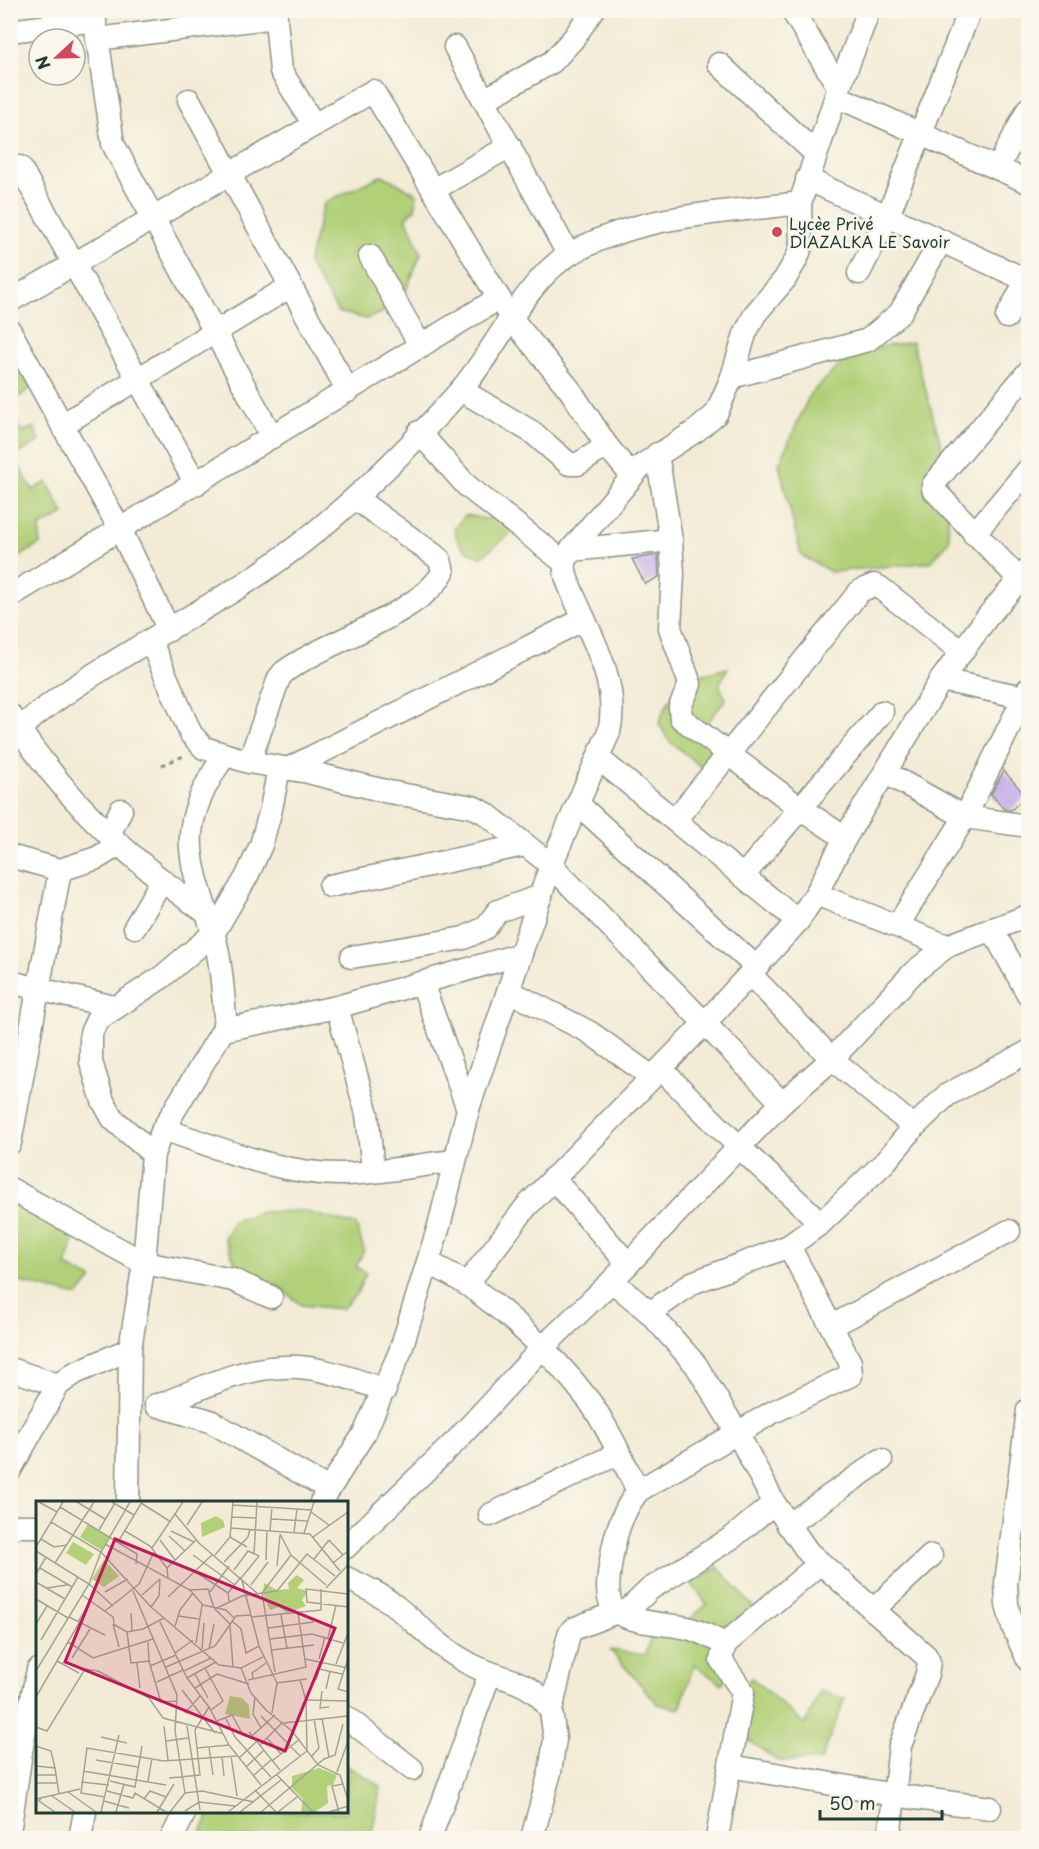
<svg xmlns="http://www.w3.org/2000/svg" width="1039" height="1849" viewBox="0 0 1039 1849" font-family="'Playpen Sans',sans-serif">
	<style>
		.green { fill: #b1d078; stroke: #688656; stroke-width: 1.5 }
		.building { fill: #c2a9e8 }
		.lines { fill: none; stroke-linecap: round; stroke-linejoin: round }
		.minor-casing { stroke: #899484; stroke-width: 25 }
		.path { stroke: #899484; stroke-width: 3; stroke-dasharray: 4.5 4.5; stroke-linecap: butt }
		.minor { stroke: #fff; stroke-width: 22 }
		.poi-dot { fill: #d1495b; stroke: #fbf7ec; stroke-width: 2 }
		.labels { text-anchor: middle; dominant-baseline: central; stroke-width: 5; stroke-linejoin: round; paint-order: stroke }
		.poi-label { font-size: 16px; fill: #1f3d34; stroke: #fbf7ec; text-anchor: start }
		.inset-road { fill: none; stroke: #9ea595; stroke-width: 1.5 }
		.view { fill: #c2185b; fill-opacity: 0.15; stroke: #c2185b; stroke-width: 3 }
		.inset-edge { fill: none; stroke: #1f3d34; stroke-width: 3 }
	</style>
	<rect width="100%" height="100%" fill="#fbf7ec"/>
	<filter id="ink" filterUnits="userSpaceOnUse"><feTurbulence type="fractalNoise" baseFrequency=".0167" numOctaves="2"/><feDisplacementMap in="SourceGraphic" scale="12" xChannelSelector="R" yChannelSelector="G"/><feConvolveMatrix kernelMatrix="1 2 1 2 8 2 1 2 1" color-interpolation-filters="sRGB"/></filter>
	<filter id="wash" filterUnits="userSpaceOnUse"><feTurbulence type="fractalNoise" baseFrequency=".008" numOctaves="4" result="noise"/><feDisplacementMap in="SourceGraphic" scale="24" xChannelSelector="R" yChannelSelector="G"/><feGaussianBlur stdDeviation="1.35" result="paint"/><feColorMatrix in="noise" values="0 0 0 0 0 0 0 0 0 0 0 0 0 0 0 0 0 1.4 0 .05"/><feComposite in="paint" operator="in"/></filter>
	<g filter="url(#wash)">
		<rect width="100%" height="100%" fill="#f3ebd5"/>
		<g class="green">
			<path d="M382 175 417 194 415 209 406 217 421 254 400 305 367 319 338 312 308 263 324 203Z"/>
			<path d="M912 342 946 462 949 541 931 562 831 572 801 555 779 464 810 394 855 351Z"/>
			<path d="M11 356 16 357 34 385 11 403Z"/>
			<path d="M11 414 21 432 34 427 40 441 13 457 33 490 47 482 64 514 40 527V544L11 562Z"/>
			<path d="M466 515 485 519 501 517 519 527 481 557C464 551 458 546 454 528Z"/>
			<path d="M728 668 719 685 726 699 707 723 725 741 701 767 668 740 659 723C673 682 688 677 728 668Z"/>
			<path d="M10 1180 80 1222 66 1266 92 1279 78 1296 11 1280Z"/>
			<path d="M303 1211 356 1225 364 1250 356 1267 366 1273 357 1293 342 1309 301 1305 283 1290 237 1266 224 1238 233 1221 262 1212Z"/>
			<path d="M718 1567 755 1609 736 1629 729 1676 721 1684 694 1664 680 1709 658 1704 610 1650 645 1655 654 1625 689 1620 707 1604 691 1583Z"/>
			<path d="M752 1678 805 1725 820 1691 845 1699 821 1760 778 1761 733 1729 741 1686Z"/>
			<path d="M347 1766 381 1786 371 1838H198L211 1812H346Z"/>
		</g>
		<g id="blocks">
			<g class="building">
				<path d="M658 555 659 577 645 584 632 559Z"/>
				<path d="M1004 771 1026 796 1011 810 1004 809 991 794Z"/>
			</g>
		</g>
	</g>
	<g filter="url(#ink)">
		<use href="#blocks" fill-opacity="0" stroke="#899484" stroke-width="1.5"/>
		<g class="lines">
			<defs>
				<g id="minor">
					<path d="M93 10 113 144 272 437"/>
					<path d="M275 10 281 71 314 125"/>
					<path d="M792 10 839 88"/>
					<path d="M10 31 95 20"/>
					<path d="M97 39 276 17"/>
					<path d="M455 47 568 254"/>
					<path d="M719 64 816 154"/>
					<path d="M836 96 1028 182"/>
					<path d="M189 100 348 391"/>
					<path d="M484 100 552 62 573 39 593 10"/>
					<path d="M20 167 196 484"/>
					<path d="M998 168 1028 109"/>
					<path d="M807 179 1026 280"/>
					<path d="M433 190 510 146"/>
					<path d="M370 256 421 347"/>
					<path d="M859 273 888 215 970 10"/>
					<path d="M10 301 373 91 511 318 570 390 607 446 632 476"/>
					<path d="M1007 317 1028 277"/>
					<path d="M10 331 121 531 169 630"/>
					<path d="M732 377 868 340 900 313 941 241"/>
					<path d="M461 390 532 432 569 464H578L607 446"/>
					<path d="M62 425 291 286"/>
					<path d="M419 432 467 486 565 563"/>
					<path d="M657 454 671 540 673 574 670 628 690 684 680 707 681 718 800 808 845 838"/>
					<path d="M974 534 1028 470"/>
					<path d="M571 550 671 540"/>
					<path d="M1020 580 933 489V485L1028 372"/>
					<path d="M10 596 499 298"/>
					<path d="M151 642 191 734 204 748 249 762 308 772 389 792 473 807 485 813 551 865 782 1103"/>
					<path d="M941 680 1028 698"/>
					<path d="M10 715C60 794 128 859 204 911"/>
					<path d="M10 737C77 676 173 630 250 580 328 529 397 461 459 392 494 354 525 280 570 254 639 214 723 213 800 203"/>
					<path d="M598 758 798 921"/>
					<path d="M249 762 279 678 284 672C323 642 420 615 443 572L440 560 434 555 355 498"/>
					<path d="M288 769 584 619"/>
					<path d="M886 773 965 817 1028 826"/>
					<path d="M578 804 756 967"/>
					<path d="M675 820 860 591 874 585 879 587 962 652"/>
					<path d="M109 835 121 810"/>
					<path d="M10 856 60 870 97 858 118 845"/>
					<path d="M743 876 882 712"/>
					<path d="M330 886 524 845"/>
					<path d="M816 894 947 946"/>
					<path d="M898 925 965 817 1028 689"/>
					<path d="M135 927 161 882"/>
					<path d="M992 929 1028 994"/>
					<path d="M352 957 464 938 485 928 498 911 541 896"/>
					<path d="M750 974 832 1059 914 1127"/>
					<path d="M10 982 114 1007"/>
					<path d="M422 983 468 1109"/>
					<path d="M509 991 589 1032 652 1077"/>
					<path d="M337 1007 367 1114 373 1170"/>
					<path d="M223 1030 337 1007 521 954"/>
					<path d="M661 1069 739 1147 821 1223"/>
					<path d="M163 1129C220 1148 283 1176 345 1174 381 1173 418 1165 454 1161"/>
					<path d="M10 1143 60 870"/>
					<path d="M153 1154 113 1119 103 1101 91 1062V1033L97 1020 162 977 213 934 247 876 261 845 271 809 279 768"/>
					<path d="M553 1178 628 1264"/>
					<path d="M10 1189 144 1263 233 1280 271 1297"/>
					<path d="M428 1263C483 1286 554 1354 590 1402 609 1429 623 1461 638 1491"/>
					<path d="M612 1281 650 1313 696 1365 738 1434 774 1503 808 1552 926 1656 929 1662 927 1674 900 1746 889 1838"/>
					<path d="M468 1283 526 1207 705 1023 798 921 816 894 845 838 941 680 988 616 1028 570"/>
					<path d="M650 1313 692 1283 789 1246 821 1223 885 1162 914 1127 947 1095 1028 1052"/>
					<path d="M832 1326 1009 1231"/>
					<path d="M10 1369 58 1385"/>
					<path d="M156 1405 210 1421 329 1489"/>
					<path d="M160 1405C199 1389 241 1368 283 1367 318 1365 352 1379 385 1390"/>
					<path d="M1028 1410 1006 1583 1007 1605 1013 1627 1028 1660"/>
					<path d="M10 1470 58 1385 75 1373 130 1349"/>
					<path d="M128 1502 130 1349 144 1263 153 1154 163 1129 223 1030 225 1018C223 991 221 959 213 932 188 855 175 828 224 756"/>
					<path d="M321 1502 365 1432 400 1352 439 1226 468 1109 551 865 609 732C620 686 593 640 575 599 571 589 563 574 565 563 566 559 569 554 571 550L641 466 697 430 716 414 732 377 745 334 755 314 785 279 797 258 801 247 800 203 836 96 869 10"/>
					<path d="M490 1515 619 1453"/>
					<path d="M788 1525 881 1460"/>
					<path d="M10 1526H38"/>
					<path d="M346 1547 457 1440 542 1348 612 1281 739 1147 782 1103 832 1059 914 972 947 946 1028 916"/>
					<path d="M346 1578C363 1586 380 1594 394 1605 420 1626 444 1652 474 1666 505 1681 532 1679 551 1711"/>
					<path d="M873 1610 931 1556"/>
					<path d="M623 1615 650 1589 733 1537 774 1503"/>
					<path d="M725 1644C712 1638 701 1631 687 1628 669 1624 629 1623 616 1611 605 1601 608 1580 610 1567 614 1538 620 1515 638 1491L773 1412 851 1375 850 1362 789 1246"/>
					<path d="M346 1717 412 1769"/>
					<path d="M730 1766 894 1795 990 1808"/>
					<path d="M10 1826 23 1739 38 1670"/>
					<path d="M80 1838 85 1812"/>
					<path d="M172 1838 185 1812"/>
					<path d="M430 1838 490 1673"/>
					<path d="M532 1838 550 1772 555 1739 551 1711 569 1634 573 1629 617 1612"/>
					<path d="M717 1838 743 1692 721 1660 725 1644 819 1564"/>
				</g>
			</defs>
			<use href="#minor" class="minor-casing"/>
			<path class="path" d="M162 765 186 755"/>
			<use href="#minor" class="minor"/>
		</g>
	</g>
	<circle class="poi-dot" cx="777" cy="232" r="6"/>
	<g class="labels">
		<g class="poi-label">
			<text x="789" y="223">Lycèe Privé<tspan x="789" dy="18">DIAZALKA LE Savoir</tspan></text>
		</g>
	</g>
	<g transform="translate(36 1501)">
		<rect width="312" height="312" fill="#f3ebd5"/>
		<path d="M180 15 187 19 189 26 166 36 165 22ZM52 23 73 36 65 49 44 36ZM37 41 58 53 50 64 30 52ZM68 59 83 75 68 86 56 78ZM261 74 268 79 261 87 272 90 266 99 270 105 251 112 243 106 234 109 227 94 228 82 241 89 253 88 252 82ZM194 195 206 197 213 204 214 218 189 213ZM283 267 301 274 297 284 291 285 292 302 279 311H265L267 298 256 287V275Z" fill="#b1d078"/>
		<path class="inset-road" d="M3 1 21 11M41 1 69 18M76 1 98 14M105 2 135 21M197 4 276 9M24 6 101 53 100 63M275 11 293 24M139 13 163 42 221 92M196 16 220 17M235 18 272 20M15 21 65 51 115 106 183 164 205 167 215 192 230 209 256 230 282 264 304 274 312 299M151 24 166 1M195 27 274 33 304 70M63 29 79 2M89 30 114 45 131 67 132 77M135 30 158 41M234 30 236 6M258 31 261 8M268 32 278 1M244 33 255 54 290 84M133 35 149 50M194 36 211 46M277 36 312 11M5 38 18 46 31 44M124 39 139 59M293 39 307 54M82 41 106 1M69 43 154 89 167 104 190 109 198 117M0 46 27 1M116 47 147 1M0 50 53 83 77 105M218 53 221 1M157 54 199 84M179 54 194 36 197 1M278 58 293 39M230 59 231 29M188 61 212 36 214 28M19 62 58 1M297 62 312 50M241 65 244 34M4 67 36 86M131 67 160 39M198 69 212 50 223 55 206 76M158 70 192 92M0 73 10 56M205 76 223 145 241 182 236 212M0 81 29 98M215 84 232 61M11 87 31 84M290 87 312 64M154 89 172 88 178 107 194 123M97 90 141 194 139 230 149 292M69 91 92 78M174 91 193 65M312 93 270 88 271 101 312 106M46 94 77 116 78 122M106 94 124 78M132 96 177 53M0 98 32 117M193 100 192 92 205 76M115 106 123 95 124 78M181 107 206 95 241 90 271 53 299 75M69 110 103 83 118 51M95 112 96 130M245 114 251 147M142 115 163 118M33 116 69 134M216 116 285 109V88M196 120 205 128 210 152 223 145M42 121 54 101M124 121 151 177 173 206 193 244 225 284M0 123 11 105M77 123 91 131 95 162 113 160M77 123 83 146M139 125 144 109 157 92M194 125 197 166M232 127 278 121M91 131 107 128 128 117M292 137 300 104M234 138 276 133 307 142M5 139 42 76M32 141 57 157 117 138M112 141 113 160 125 201 141 200M160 142 166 104M166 148 168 122M173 148 178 123M236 149 278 144M139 152 157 139M36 157 54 128M269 158 312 167M283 158 289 136M312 158 302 188 312 191M21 160 43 172M101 162 104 187M300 163 312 132M114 165 140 154M130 166 179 145 200 115 215 114M169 167 187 200 175 209M205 167 227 156M283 168 306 173M0 170 53 83 65 51 94 1M148 170 175 157M239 171 226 92 255 54M159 173 172 197M151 177 180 161M217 177 216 172 230 162M212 179 270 166 262 112M280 179 286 159M121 181 147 169M241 182 271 178M159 187 181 173 213 183M290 188 294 170M146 189 179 232M286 190 284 207 293 206M0 196 43 122M219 196 217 213 225 227M271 199 312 200M149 212 164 195M225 215 264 255M189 216 199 236 235 276M286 217 293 256M181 220 196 214 207 234M248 222 312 215M128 225 132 259M151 225 164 309M0 226 11 230 49 168 62 170 113 197 127 217 188 233M213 231 244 269M216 235 239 214M65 236 91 242M231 237 245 253M130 240 152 237M224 244 247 221M0 245 15 250 19 267M173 246 177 274M161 247 193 244M195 255 201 295M186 256 188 275M275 256 283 247 278 218M203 257 221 240M60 259 102 266M236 260 264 238M0 265 19 267 23 293M210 266 228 249M47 270 130 284M301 271 312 240M240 273 277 311M0 274H21M217 275 235 259M133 277 164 274 159 229 173 206M74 280 99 286 106 245M112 280 116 257M45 281 73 284M0 282H22M219 289 240 311M71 290 97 297 99 292 130 311M32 291 60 311M16 295 39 311M69 296 45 292 51 247 128 260 201 255M5 297 3 300 19 311M0 298 44 288M108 298 114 290 130 296M68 300 93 307M149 310 163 301 199 305M65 311 83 234M80 311 88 283M121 311 138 283M134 311 149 292 166 290 218 301M192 311 271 250 270 199 264 179M204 311 245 279M225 311 288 258 299 254 307 223M242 311 261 296M293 311 312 305M303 311 296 285 307 283"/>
		<path class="view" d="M79 38 299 127 249 250 29 161Z"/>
		<rect width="312" height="312" class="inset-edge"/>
	</g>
	<rect width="1039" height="1849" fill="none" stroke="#fbf7ec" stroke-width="36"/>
	<g transform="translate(57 57) rotate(248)"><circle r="28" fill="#fbf7ec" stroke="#a3ada2" stroke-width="1.5"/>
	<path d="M0-4.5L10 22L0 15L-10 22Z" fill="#d1495b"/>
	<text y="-9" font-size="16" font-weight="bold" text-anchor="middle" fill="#1f3d34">N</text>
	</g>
	<path d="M820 1810v9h122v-9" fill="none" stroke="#1f3d34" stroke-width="3"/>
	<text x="829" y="1810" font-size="18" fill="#1f3d34" stroke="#fbf7ec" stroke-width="4.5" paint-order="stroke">50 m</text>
</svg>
